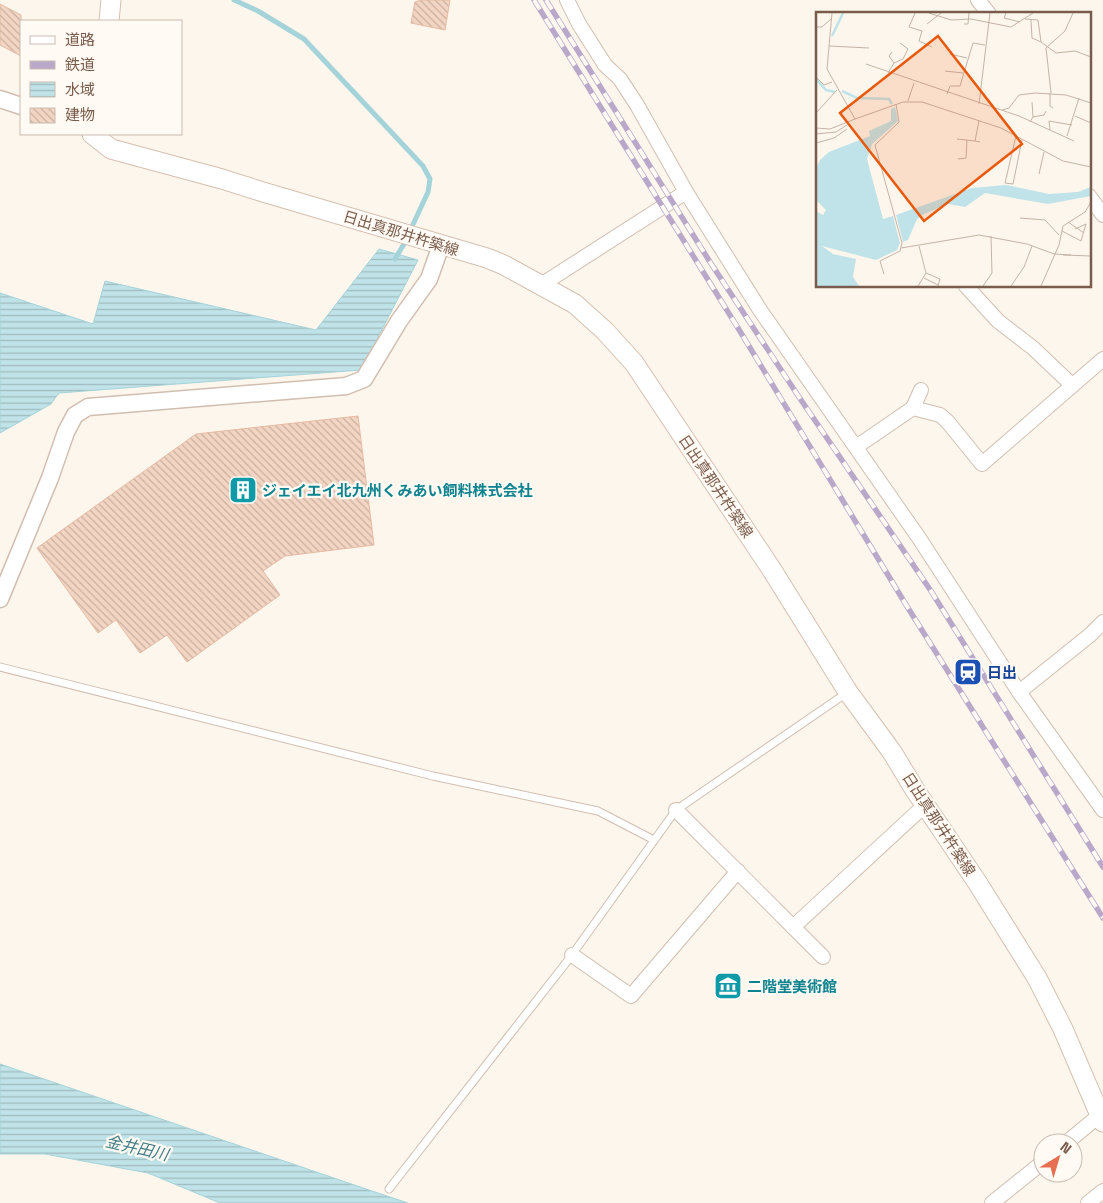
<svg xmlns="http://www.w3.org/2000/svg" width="1103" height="1203" viewBox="0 0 1103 1203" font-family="'Space Grotesk','Noto Sans JP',sans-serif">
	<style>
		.water { fill: url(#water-rules); stroke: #a5d3da }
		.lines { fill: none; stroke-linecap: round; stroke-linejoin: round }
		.stream { stroke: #a5d3da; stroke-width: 5 }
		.building { fill: url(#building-back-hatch); stroke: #e6bba3 }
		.service-casing { stroke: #d1beb0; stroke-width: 9 }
		.minor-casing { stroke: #d1beb0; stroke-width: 16 }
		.tertiary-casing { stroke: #d1beb0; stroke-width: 19 }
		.secondary-casing { stroke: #d6c0b0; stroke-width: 21 }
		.service { stroke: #fff; stroke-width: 7 }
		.minor { stroke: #fff; stroke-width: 14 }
		.tertiary { stroke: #fff; stroke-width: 16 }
		.secondary { stroke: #fff; stroke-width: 19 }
		.rail-casing { stroke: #b9a8c9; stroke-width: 5.5 }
		.rail { stroke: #fffaf3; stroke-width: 4; stroke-dasharray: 11; stroke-linecap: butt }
		.labels { text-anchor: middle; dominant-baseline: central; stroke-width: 4.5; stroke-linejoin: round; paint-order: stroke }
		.street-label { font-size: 15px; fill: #7a5c4d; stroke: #fffaf3 }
		.culture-label { font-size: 15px; font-weight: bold; fill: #0d838f; stroke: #fffaf3; text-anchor: start }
		.transit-label { font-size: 15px; font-weight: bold; fill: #164399; stroke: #fffaf3; text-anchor: start }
		.water-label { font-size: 16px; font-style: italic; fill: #437c86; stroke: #fffaf3 }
		.inset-river { fill: none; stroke: #bfe3e8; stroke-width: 2.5 }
		.inset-road { fill: none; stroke: #c5b3a7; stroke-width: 1 }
		.view { fill: #e8590c; fill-opacity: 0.15; stroke: #e8590c; stroke-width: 2.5 }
		.inset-edge { fill: none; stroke: #7a5c4d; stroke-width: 2.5 }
	</style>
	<defs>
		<pattern id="water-rules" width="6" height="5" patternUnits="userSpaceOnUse" patternTransform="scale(1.25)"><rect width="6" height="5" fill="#bfe3e8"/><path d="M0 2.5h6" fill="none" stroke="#a0bbbe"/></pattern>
		<pattern id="building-back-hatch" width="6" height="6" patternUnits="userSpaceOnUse" patternTransform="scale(1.25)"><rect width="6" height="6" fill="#f3d5c3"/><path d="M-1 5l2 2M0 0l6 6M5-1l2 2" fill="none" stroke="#cab0a1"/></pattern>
	</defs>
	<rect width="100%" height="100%" fill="#fdf6ec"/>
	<g class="water">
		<path d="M379 249 418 260 361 370 59 393 51 404 0 433V293L93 324 105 281 316 330Z"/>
		<path d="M0 1064 369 1190 408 1203H220L148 1173 45 1154H0Z"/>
	</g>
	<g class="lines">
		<g class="stream">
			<path d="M234 0 258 11 304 39 423 166 430 179 428 192 410 231"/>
			<path d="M395 259 407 239"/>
		</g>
	</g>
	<g class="building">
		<path d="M421 0H450L445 30 411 23 415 2Z"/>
		<path d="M0 4 21 15V56L0 45Z"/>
		<path d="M358 416 374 545 285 556 263 571 280 595 187 662 167 635 140 653 116 620 98 633 37 548 196 434Z"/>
	</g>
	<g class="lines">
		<defs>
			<g id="service">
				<path d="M0 667 433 776 598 811 654 840"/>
				<path d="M389 1189 569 959 676 810 848 692"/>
			</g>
			<g id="minor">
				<path d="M567 0 579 24 605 65 620 79 637 105 686 192 760 310 919 538 1019 692 1103 810"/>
				<path d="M978 0 989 14"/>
				<path d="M1089 196 1103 215"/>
				<path d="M541 285 686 192"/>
				<path d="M966 286 998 321 1033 348 1072 385"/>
				<path d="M913 408 921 390"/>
				<path d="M856 447 913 408 940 415 947 421 982 464 1103 359"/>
				<path d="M1019 692 1090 635 1103 622"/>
				<path d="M676 810 793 927"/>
				<path d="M572 955 631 996 738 871"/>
				<path d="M823 957 793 927 925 805"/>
				<path d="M1066 1143 1100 1115"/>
				<path d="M992 1203 1043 1162"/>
				<path d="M1088 1203 1103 1191"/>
			</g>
			<g id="tertiary">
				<path d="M0 99 21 106"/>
				<path d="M0 599 50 478 66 432 75 415 88 407 346 386 364 379 399 321 429 279 441 245"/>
			</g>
			<g id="secondary">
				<path d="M109 21 111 0"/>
				<path d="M92 134 111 149 222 179 263 192 487 258 504 265 575 304 605 331 634 363 772 570 848 692 892 752 915 790 977 882 1037 978 1063 1029 1103 1122"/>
			</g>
		</defs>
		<use href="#service" class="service-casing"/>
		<use href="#minor" class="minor-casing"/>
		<use href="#tertiary" class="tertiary-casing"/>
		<use href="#secondary" class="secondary-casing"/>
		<use href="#service" class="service"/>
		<use href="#minor" class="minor"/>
		<use href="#tertiary" class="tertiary"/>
		<use href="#secondary" class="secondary"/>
		<defs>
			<g id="rail">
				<path d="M534 0 738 328 908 608 1103 918"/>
				<path d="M546 0 710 262 799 397 931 591 1103 867"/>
			</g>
		</defs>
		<use href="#rail" class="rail-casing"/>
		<use href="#rail" class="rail"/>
	</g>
	<defs>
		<symbol id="building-square" viewBox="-11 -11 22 22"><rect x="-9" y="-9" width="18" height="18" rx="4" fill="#0f9aa8" stroke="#fffaf3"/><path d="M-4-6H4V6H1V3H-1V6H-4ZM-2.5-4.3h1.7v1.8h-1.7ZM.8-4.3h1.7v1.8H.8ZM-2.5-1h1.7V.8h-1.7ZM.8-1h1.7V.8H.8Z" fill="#fff"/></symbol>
		<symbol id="station-square" viewBox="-11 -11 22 22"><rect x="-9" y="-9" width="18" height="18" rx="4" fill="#1a4fb4" stroke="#fffaf3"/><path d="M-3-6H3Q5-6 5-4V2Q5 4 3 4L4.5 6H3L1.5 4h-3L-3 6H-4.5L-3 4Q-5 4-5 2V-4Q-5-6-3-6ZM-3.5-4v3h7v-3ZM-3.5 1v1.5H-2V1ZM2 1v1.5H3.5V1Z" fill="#fff"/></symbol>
		<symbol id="museum-square" viewBox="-11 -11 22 22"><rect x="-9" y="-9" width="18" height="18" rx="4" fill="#0f9aa8" stroke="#fffaf3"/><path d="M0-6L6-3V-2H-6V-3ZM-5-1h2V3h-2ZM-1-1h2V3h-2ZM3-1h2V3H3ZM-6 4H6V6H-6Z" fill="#fff"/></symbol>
	</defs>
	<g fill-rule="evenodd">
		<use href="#building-square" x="227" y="474" width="32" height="32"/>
		<use href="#station-square" x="952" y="656" width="32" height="32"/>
		<use href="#museum-square" x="712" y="970" width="32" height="32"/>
	</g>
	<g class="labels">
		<g class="street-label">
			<text transform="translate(401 233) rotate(17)">日出真那井杵築線</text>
			<text transform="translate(716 486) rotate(56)">日出真那井杵築線</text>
			<text transform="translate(939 824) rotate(57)">日出真那井杵築線</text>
		</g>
		<g class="culture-label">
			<text x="262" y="490">ジェイエイ北九州くみあい飼料株式会社</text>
			<text x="747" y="986">二階堂美術館</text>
		</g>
		<g class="transit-label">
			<text x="987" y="672">日出</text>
		</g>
		<g class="water-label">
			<text transform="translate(137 1148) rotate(13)">金井田川</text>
		</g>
	</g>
	<g transform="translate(816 12)">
		<rect width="275" height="275" fill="#fdf6ec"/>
		<path d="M79 95 82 109 56 132 51 147 67 207 77 204 84 231 81 238 60 248 6 234 17 242 40 247 37 265 43 274H0V199L7 203 10 198 0 188V157L4 148 13 140 54 124 53 119 75 109V97ZM190 173 233 182 262 180 275 175V184L232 192 169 181 149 195 132 192 108 202 101 207 92 228 87 230 80 203 156 176Z" fill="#bfe3e8"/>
		<path class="inset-river" d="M16 24 27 1M0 67 10 78 19 80M26 79 41 86 73 87 76 92"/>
		<path class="inset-road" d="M16 1 11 57 39 107 87 90H106L185 116 247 149 275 155M99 1 93 15 106 19 103 29 116 35M113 1 135 8 155 7 195 15 217 1M190 1 188 6 204 10M209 7 222 8 225 30 240 41 259 39 275 45M215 8 216 26 225 30M111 12 125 1M148 12H152L153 1M0 15H6L15 7M13 34 53 36M134 42 151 46M78 51 87 47 92 37 84 31M50 52 203 104 258 129M129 59 147 61M72 61 78 51 73 44 76 40M0 65 8 73 16 70M234 81V94L237 96M235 81 230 36 249 19 257 1M131 82 134 74H144L157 31 169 33M92 89 98 71M163 92 174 1M186 98 193 96 203 83 219 81 250 83 275 91M0 101 21 78M259 104 275 111M217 105 228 103 230 99M163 109 159 129 164 130M214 110 217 105 216 90M0 116 14 117 39 107M234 118 233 109 256 113M0 122 20 120 31 113M200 124 189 171 197 172 206 128M251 124 263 86M141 127 159 129M0 131 18 126 31 117M142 147 150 146 151 128M223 162 228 140M204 206 229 208 243 223M252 210 268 221M246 219 265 229 270 212 259 217M85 236 163 223 211 232 238 242 255 243M247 243 275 244M110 261 124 267 122 274M68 262 64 249 84 239 86 231 59 133 83 110 80 92M108 266 122 273M102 274 110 261 103 234M167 274 176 261 175 224M195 274 208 255 216 234M225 274 243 233 247 214 269 200 275 190"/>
		<path class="view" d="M122 24 206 132 108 209 24 101Z"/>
		<rect width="275" height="275" class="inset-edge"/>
	</g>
	<rect x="20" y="20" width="162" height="115" fill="#fffaf3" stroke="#cabbb1"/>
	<rect x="30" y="36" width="25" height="8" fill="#ffffff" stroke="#cabbb1"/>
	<text x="65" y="45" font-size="15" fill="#7a5c4d">道路</text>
	<rect x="30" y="61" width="25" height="8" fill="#b9a8c9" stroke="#cabbb1"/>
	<text x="65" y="70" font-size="15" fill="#7a5c4d">鉄道</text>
	<rect x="30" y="82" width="25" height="15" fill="url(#water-rules)" stroke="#cabbb1"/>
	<text x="65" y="95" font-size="15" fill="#7a5c4d">水域</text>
	<rect x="30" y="108" width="25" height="15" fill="url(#building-back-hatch)" stroke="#cabbb1"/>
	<text x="65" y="120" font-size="15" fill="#7a5c4d">建物</text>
	<g transform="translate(1058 1158) rotate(38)"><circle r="24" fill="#fffaf3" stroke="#cabbb1"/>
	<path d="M0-4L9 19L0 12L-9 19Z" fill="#e76f51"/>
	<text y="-8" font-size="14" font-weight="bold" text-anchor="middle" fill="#7a5c4d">N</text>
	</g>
</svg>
